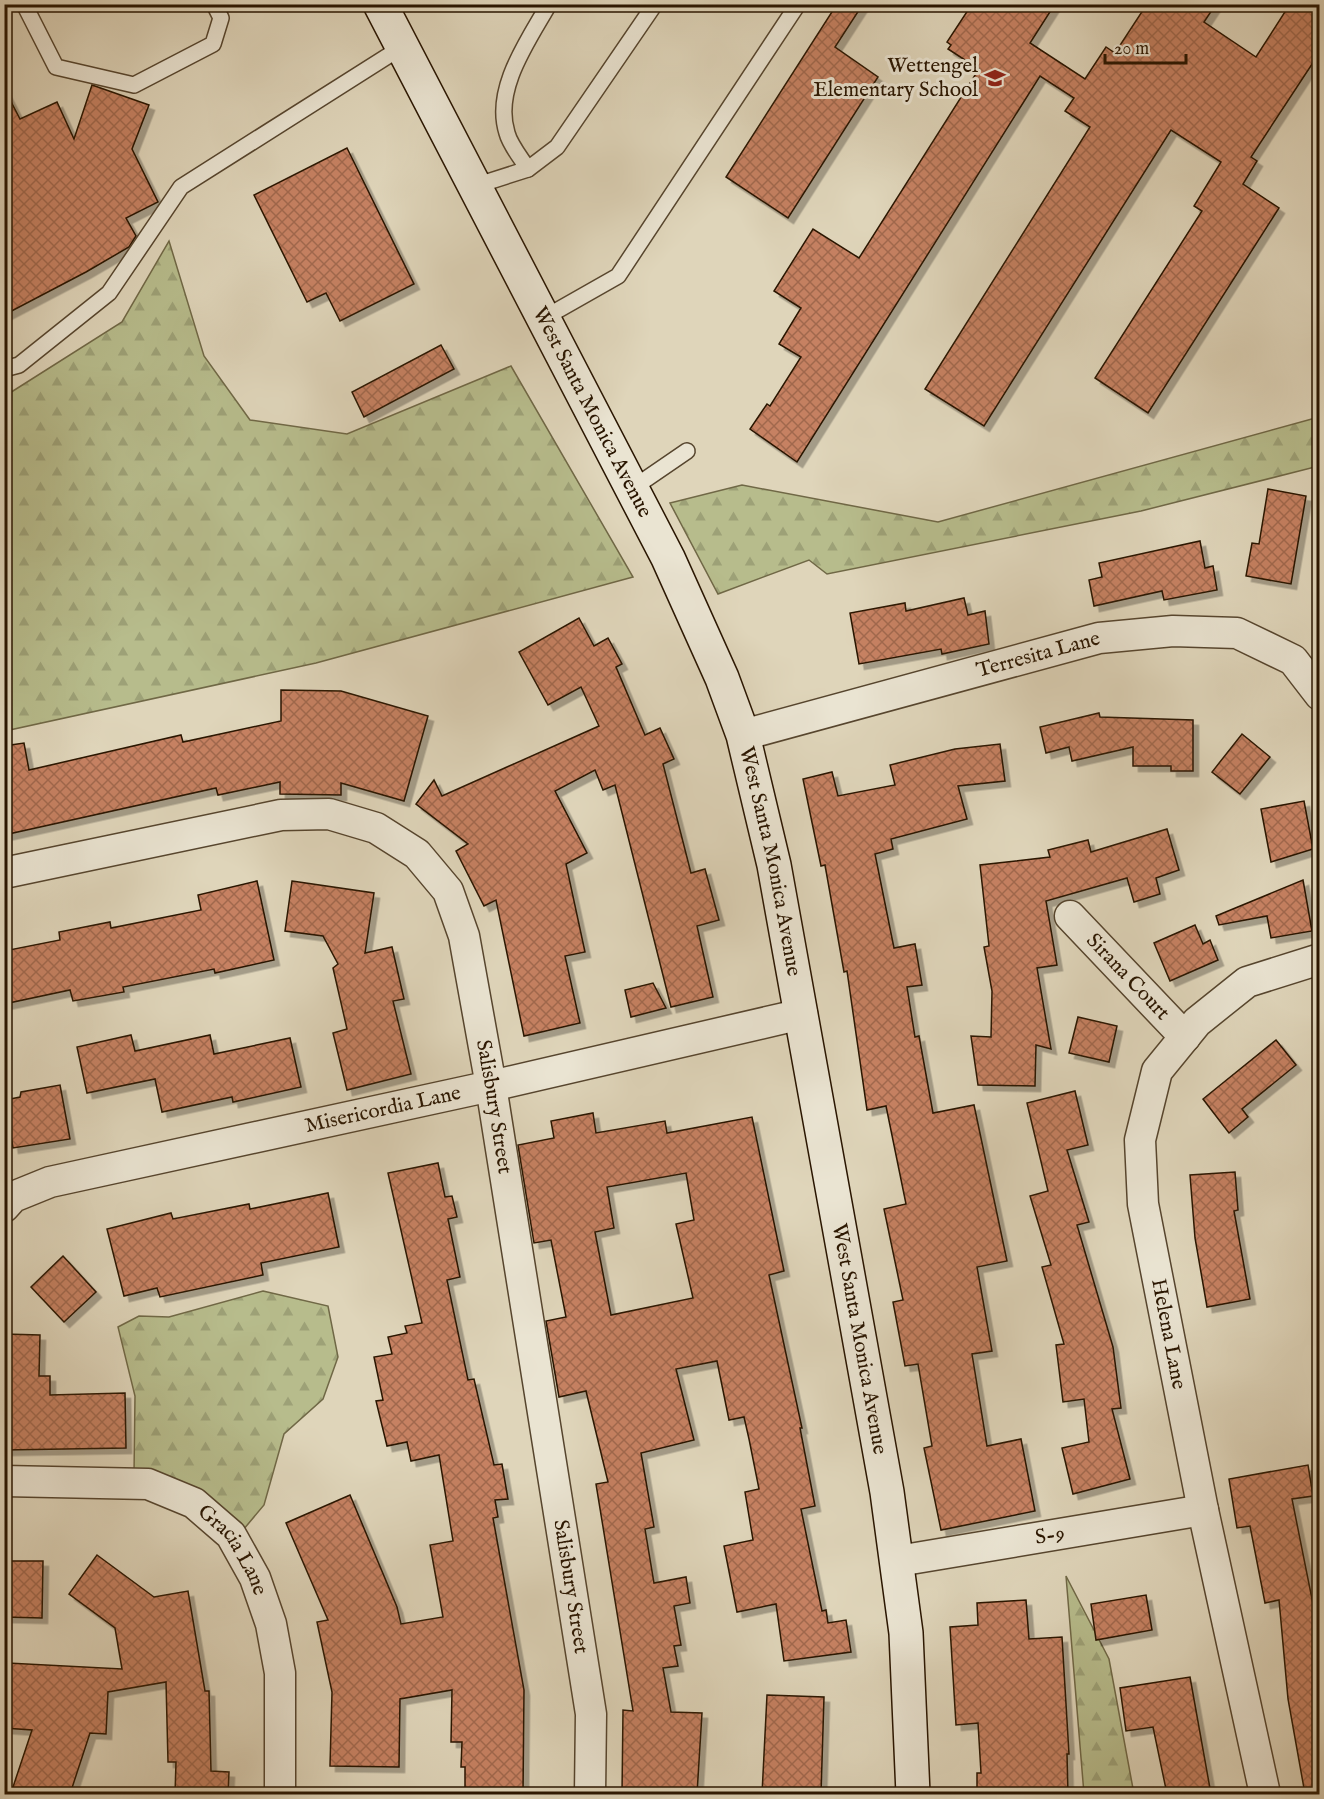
<svg xmlns="http://www.w3.org/2000/svg" width="1324" height="1799" viewBox="0 0 1324 1799" font-family="'IM FELL English',serif">
	<style>
		.forest { fill: url(#forest-firs); stroke: #706846; stroke-width: 1.5 }
		.building { fill: url(#building-cross-hatch); stroke: #291500; stroke-width: 1.5; fill-rule: evenodd; filter: url(#shadow) }
		.lines { fill: none; stroke-linecap: round; stroke-linejoin: round }
		.lane-casing { stroke: #56452e; stroke-width: 18 }
		.street-casing { stroke: #56452e; stroke-width: 33 }
		.secondary-casing { stroke: #291500; stroke-width: 36 }
		.lane { stroke: #eae4d2; stroke-width: 15 }
		.street { stroke: #eae4d2; stroke-width: 30 }
		.secondary { stroke: #eae4d2; stroke-width: 33 }
		.labels { text-anchor: middle; dominant-baseline: central; stroke-width: 6; stroke-linejoin: round; paint-order: stroke }
		.poi-label { font-size: 21px; fill: #291500; stroke: #eae4d2; text-anchor: end }
		.street-label { font-size: 21px; fill: #291500; stroke: #eae4d2 }
	</style>
	<defs>
		<pattern id="forest-firs" width="22" height="20" patternUnits="userSpaceOnUse" patternTransform="scale(1.5)"><rect width="22" height="20" fill="#b7bc8c"/><path d="M5 1l3.5 6h-7zM16 11l3.5 6h-7z" fill="#9da177"/></pattern>
		<pattern id="building-cross-hatch" width="8" height="8" patternUnits="userSpaceOnUse" patternTransform="scale(1.5)"><rect width="8" height="8" fill="#c68162"/><path d="M0 0l8 8M0 8l8-8" fill="none" stroke="#a1684e"/></pattern>
		<filter id="shadow"><feDropShadow dx="5.5" dy="5.5" stdDeviation="0" flood-color="#0004"/></filter>
	</defs>
	<rect width="100%" height="100%" fill="#dfd5ba"/>
	<filter id="stains"><feTurbulence type="fractalNoise" baseFrequency=".00333" numOctaves="4"/><feColorMatrix values="0 0 0 0 .2 0 0 0 0 .09 0 0 0 0 .02 0 0 0 .5 -.17"/></filter>
	<radialGradient id="worn" r=".72"><stop offset=".6" stop-color="#630" stop-opacity="0"/><stop offset="1" stop-color="#630" stop-opacity=".3"/></radialGradient>
	<g class="forest">
		<path d="M169 241 204 356 250 420 347 434 511 366 633 577 316 663 5 731V396L122 322Z"/>
		<path d="M1319 417V466L1141 511 827 574 809 560 718 594 670 503 742 485 938 522Z"/>
		<path d="M263 1291 328 1306 338 1357 323 1399 284 1434 264 1505 238 1536 134 1475 135 1396 118 1327 139 1316 169 1317Z"/>
		<path d="M1066 1576 1109 1659 1134 1794H1084Z"/>
	</g>
	<g class="building">
		<path d="M837 4H863L835 47 878 77 788 218 726 177Z"/>
		<path d="M972 4H1055L1030 43 1085 79 1106 47 1115 53 1147 4H1216L1204 22 1256 57 1290 4H1320V52L1251 157 1257 161 1243 184 1279 208 1148 413 1095 378 1202 211 1194 206 1221 162 1171 130 984 426 925 389 1090 127 1065 111 1074 98 1040 76 797 462 750 429 767 404 770 406 801 357 779 344 801 308 774 291 813 229 859 258 979 69 948 49 951 45 947 42Z"/>
		<path d="M92 85 149 105 132 149 158 202 126 218 136 236 129 247 86 272 4 315V88L20 119 57 102 74 139Z"/>
		<path d="M347 148 414 284 340 321 326 293 307 302 254 195Z"/>
		<path d="M441 345 454 369 364 417 352 392Z"/>
		<path d="M1268 489 1306 496 1291 584 1246 576 1252 543 1259 544Z"/>
		<path d="M1200 541 1205 568 1213 566 1217 590 1164 600 1162 591 1094 606 1089 580 1102 577 1099 563Z"/>
		<path d="M964 598 968 615 985 611 989 644 942 654 941 649 859 664 850 613 905 603 906 611Z"/>
		<path d="M579 618 594 646 608 638 622 664 616 667 645 735 660 728 674 759 663 764 691 873 705 869 719 920 697 926 713 997 671 1007 615 785 603 790 595 770 555 791 587 853 566 864 585 952 565 956 580 1023 524 1036 496 900 484 906 456 851 468 844 416 804 434 780 442 796 599 726 581 687 548 705 519 652Z"/>
		<path d="M281 690 341 691 428 716 404 801 341 783V795L280 794V782L218 795 216 788 4 835V746L24 743 29 770 181 735 183 742 281 721Z"/>
		<path d="M1099 713 1100 717 1193 720V771H1171V766H1133V747L1072 761 1069 747 1046 753 1040 727Z"/>
		<path d="M1242 734 1270 757 1240 794 1212 772Z"/>
		<path d="M1000 744 1005 781 958 786 967 819 891 839 893 849 875 854 894 948 915 944 922 985 907 987 915 1037 919 1036 933 1113 974 1105 1007 1261 977 1267 992 1351 972 1354 987 1446 1021 1439 1035 1511 941 1530 924 1448 932 1446 918 1364 905 1366 893 1302 903 1300 884 1209 906 1204 886 1106 867 1110 847 971 844 972 825 865 821 866 803 779 832 772 838 796 895 785 890 765 955 749Z"/>
		<path d="M1304 801 1313 849 1271 862 1261 809Z"/>
		<path d="M1167 829 1179 870 1156 878 1160 894 1134 902 1127 878 1046 901 1057 965 1037 968 1051 1049 1036 1045 1035 1086 978 1085 971 1036 991 1037 992 991 984 947 989 946 980 865 1050 857 1048 850 1088 840 1091 852Z"/>
		<path d="M1303 880 1312 931 1271 938 1267 916 1219 925 1216 916Z"/>
		<path d="M257 881 274 960 215 973 214 969 123 987 124 992 73 1001 70 990 4 1004V951L60 940 59 932 110 922 111 928 201 910 198 895Z"/>
		<path d="M292 881 374 893 365 953 392 947 404 999 393 1001 411 1074 347 1090 333 1033 347 1029 333 968 338 964 323 936 285 931Z"/>
		<path d="M1195 925 1203 944 1210 940 1218 960 1170 981 1154 943Z"/>
		<path d="M653 983 666 1008 631 1017 625 990Z"/>
		<path d="M1078 1017 1117 1026 1109 1062 1069 1053Z"/>
		<path d="M131 1035 135 1051 210 1035 214 1054 290 1038 301 1087 233 1102 232 1097 162 1112 155 1079 87 1093 77 1047Z"/>
		<path d="M1276 1040 1296 1065 1242 1109 1248 1117 1229 1133 1203 1099Z"/>
		<path d="M60 1085 70 1139 13 1148 5 1100 20 1097 21 1092Z"/>
		<path d="M1075 1091 1088 1145 1067 1150 1089 1222 1077 1225 1113 1347 1121 1408 1112 1409 1130 1479 1073 1494 1062 1448 1089 1442 1084 1399 1063 1402 1056 1345 1064 1344 1042 1267 1051 1265 1030 1196 1048 1191 1027 1103Z"/>
		<path d="M593 1113 596 1133 665 1121 667 1133 752 1117 784 1271 769 1275 802 1428H800L815 1506 801 1509 822 1611 826 1610 828 1623 846 1620 851 1652 784 1661 776 1604 737 1612 724 1546 753 1540 745 1492 759 1489 749 1439 744 1417 729 1420 717 1361 676 1369 694 1440 641 1453 654 1527 645 1529 654 1583 686 1577 690 1603 674 1606 681 1645 674 1646 678 1666 663 1668 671 1712 702 1713 697 1794H622L623 1710 633 1711 596 1484 608 1482 586 1391 559 1397 546 1321 566 1317 551 1240 534 1243 518 1145 554 1138 551 1121ZM686 1173 694 1220 676 1224 693 1298 611 1315 595 1232 614 1228 607 1187Z"/>
		<path d="M438 1163 445 1197 452 1196 457 1217 448 1219 460 1277 447 1280 468 1380 474 1379 494 1465 502 1464 508 1499 495 1500 498 1517 493 1518 524 1690 523 1794H465V1767H461L462 1742H451L452 1690 400 1699 399 1767 330 1766 332 1692 317 1622 328 1620 286 1523 350 1495 397 1607 401 1624 443 1617 430 1545 453 1541 439 1455 411 1461 407 1442 387 1446 376 1401 383 1400 374 1357 392 1354 388 1337 407 1333 405 1326 422 1323 388 1173Z"/>
		<path d="M1235 1172 1238 1210 1234 1211 1250 1299 1207 1307 1195 1238 1190 1175Z"/>
		<path d="M328 1193 339 1247 261 1263 263 1275 160 1297 157 1288 124 1296 107 1229 171 1213 173 1219 249 1204 250 1209Z"/>
		<path d="M63 1256 96 1292 64 1322 31 1287Z"/>
		<path d="M4 1334 40 1335 39 1376H50V1395L125 1393 126 1448 4 1450Z"/>
		<path d="M1308 1465 1313 1496 1292 1499 1315 1614 1320 1613V1794H1305L1288 1699 1279 1600 1265 1603 1250 1526 1237 1528 1229 1479Z"/>
		<path d="M97 1555 154 1597 188 1591 205 1691H209L211 1771 229 1772 228 1794H175L176 1762H168L166 1682 108 1692 106 1734 90 1733 70 1794H23L12 1790 32 1730 4 1728 8 1663 122 1669 115 1628 69 1594Z"/>
		<path d="M4 1561H43L42 1618 4 1617Z"/>
		<path d="M1146 1595 1152 1630 1096 1640 1091 1604Z"/>
		<path d="M1026 1600 1029 1639 1062 1637 1069 1754H1067L1068 1794H977V1773H981L978 1723 956 1725 950 1627 978 1625 977 1603Z"/>
		<path d="M1190 1677 1211 1794H1167L1153 1727 1126 1731 1120 1688Z"/>
		<path d="M767 1695 824 1697 821 1794H762Z"/>
	</g>
	<g class="lines">
		<defs>
			<g id="lane">
				<path d="M24 4 56 67 134 85 213 44 221 18 214 4"/>
				<path d="M528 169C521 158 510 145 507 133 493 89 528 41 549 4"/>
				<path d="M475 186 528 169 557 147 655 4"/>
				<path d="M544 318 618 276 798 4"/>
				<path d="M4 369 19 365 109 293 181 187 402 47"/>
				<path d="M633 488 687 451"/>
			</g>
			<g id="street">
				<path id="s1" d="M743 735 1099 638 1173 631 1237 633 1293 660 1320 695"/>
				<path id="s2" d="M4 873 281 815 329 814 376 828 417 854 448 891 464 936 491 1086 591 1714 590 1794"/>
				<path id="s3" d="M1070 916 1185 1037"/>
				<path id="s4" d="M4 1207 13 1197 50 1182 491 1086 802 1014"/>
				<path id="s5" d="M4 1481 148 1484 194 1503 231 1535 255 1578 271 1624 280 1673V1794"/>
				<path id="s6" d="M898 1561 1203 1510"/>
				<path d="M1265 1794 1203 1510 1143 1204 1140 1140 1157 1071 1197 1022 1247 982 1320 959"/>
			</g>
			<g id="secondary">
				<path id="s7" d="M380 4 668 558 722 678 743 735 774 865 887 1492 906 1633 913 1794"/>
			</g>
		</defs>
		<use href="#lane" class="lane-casing"/>
		<use href="#street" class="street-casing"/>
		<use href="#secondary" class="secondary-casing"/>
		<use href="#lane" class="lane"/>
		<use href="#street" class="street"/>
		<use href="#secondary" class="secondary"/>
	</g>
	<defs>
		<symbol id="school-bare" viewBox="-9 -9 18 18"><path d="M0-5L7-2L0 1L-7-2ZM-4 1L0 2.5L4 1V4Q0 6-4 4Z" fill="#8f2418" stroke="#eae4d2" stroke-width="2.5" paint-order="stroke"/></symbol>
	</defs>
	<g fill-rule="evenodd">
		<use href="#school-bare" x="980" y="63" width="30" height="30"/>
	</g>
	<g class="labels">
		<g class="poi-label">
			<text x="978" y="66">Wettengel<tspan x="978" dy="24">Elementary School</tspan></text>
		</g>
		<g class="street-label">
			<text stroke="none"><textPath href="#s7" startOffset="460">West Santa Monica Avenue</textPath></text>
			<text stroke="none"><textPath href="#s1" startOffset="306">Terresita Lane</textPath></text>
			<text stroke="none"><textPath href="#s7" startOffset="946">West Santa Monica Avenue</textPath></text>
			<text stroke="none"><textPath href="#s3" startOffset="84">Sirana Court</textPath></text>
			<text stroke="none"><textPath href="#s2" startOffset="698">Salisbury Street</textPath></text>
			<text stroke="none"><textPath href="#s4" startOffset="394">Misericordia Lane</textPath></text>
			<text transform="translate(1168 1334) rotate(79)">Helena Lane</text>
			<text stroke="none"><textPath href="#s7" startOffset="1432">West Santa Monica Avenue</textPath></text>
			<text stroke="none"><textPath href="#s6" startOffset="154">S-9</textPath></text>
			<text stroke="none"><textPath href="#s5" startOffset="256">Gracia Lane</textPath></text>
			<text stroke="none"><textPath href="#s2" startOffset="1184">Salisbury Street</textPath></text>
		</g>
	</g>
	<rect width="1324" height="1799" fill="none" stroke="#dfd5ba" stroke-width="24"/>
	<rect x="6" y="6" width="1312" height="1787" fill="none" stroke="#291500" stroke-width="3"/>
	<rect x="12" y="12" width="1300" height="1775" fill="none" stroke="#291500" stroke-width="1.5"/>
	<path d="M1105 54v9h81v-9" fill="none" stroke="#291500" stroke-width="3"/>
	<text x="1114" y="54" font-size="18" fill="#291500" stroke="#eae4d2" stroke-width="4.5" paint-order="stroke">20 m</text>
	<rect width="100%" height="100%" filter="url(#stains)"/>
	<rect width="100%" height="100%" fill="url(#worn)"/>
</svg>
